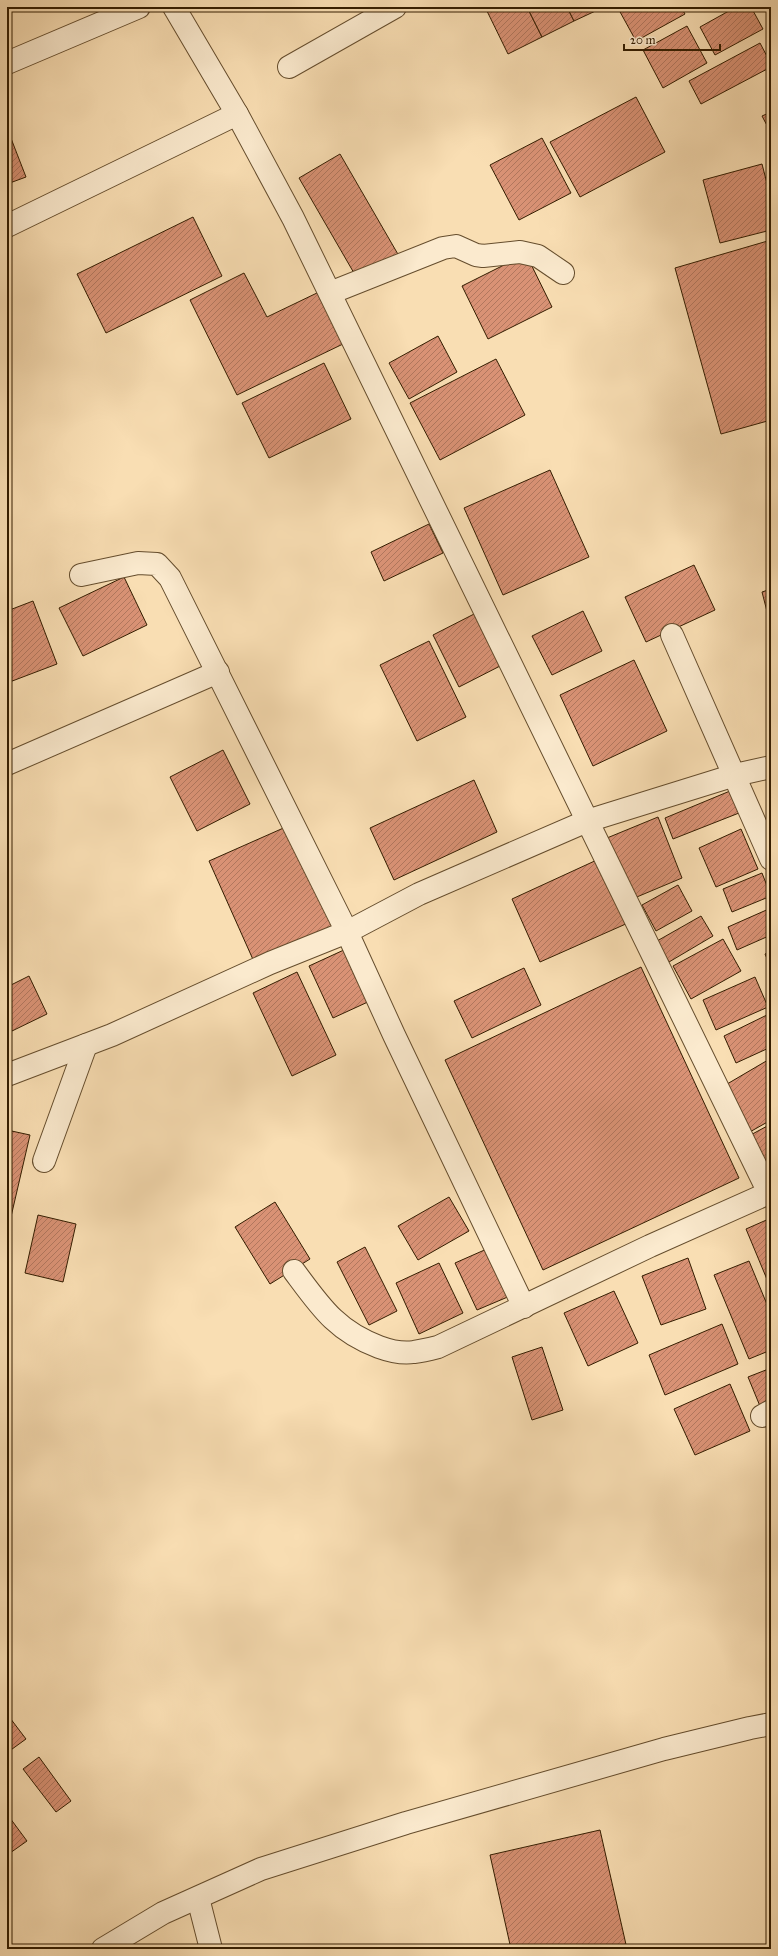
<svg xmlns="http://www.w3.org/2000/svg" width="778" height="1956" viewBox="0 0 778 1956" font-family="'IM FELL Great Primer',serif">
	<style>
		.building { fill: url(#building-hatch); stroke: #341d00 }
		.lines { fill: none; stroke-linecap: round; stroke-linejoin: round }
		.minor-casing { stroke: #654d2d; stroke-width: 24 }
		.minor { stroke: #fbeace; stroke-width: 22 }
	</style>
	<defs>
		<pattern id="building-hatch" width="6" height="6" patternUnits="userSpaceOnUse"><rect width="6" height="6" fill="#d99275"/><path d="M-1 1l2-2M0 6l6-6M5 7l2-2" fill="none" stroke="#b1775e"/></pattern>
	</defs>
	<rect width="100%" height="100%" fill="#f9deb3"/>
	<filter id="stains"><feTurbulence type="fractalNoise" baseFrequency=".005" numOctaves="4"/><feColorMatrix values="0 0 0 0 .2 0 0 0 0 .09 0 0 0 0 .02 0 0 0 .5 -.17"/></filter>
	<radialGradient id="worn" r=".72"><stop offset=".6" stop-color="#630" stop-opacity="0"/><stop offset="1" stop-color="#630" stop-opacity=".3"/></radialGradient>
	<g class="building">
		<path d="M485 7H527L542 37 508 54Z"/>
		<path d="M527 7H567L574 21 542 37Z"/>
		<path d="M567 7H604L574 21Z"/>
		<path d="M625 7H681L685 14 636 41 619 10Z"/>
		<path d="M736 7H751L763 29 715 55 700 27Z"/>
		<path d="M687 26 707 63 663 88 643 50Z"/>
		<path d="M760 43 771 64V67L701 104 689 81Z"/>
		<path d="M636 97 665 152 580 197 550 142Z"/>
		<path d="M771 112V133L762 116Z"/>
		<path d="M7 128 26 177 7 184Z"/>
		<path d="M542 138 571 193 519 220 490 165Z"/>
		<path d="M340 154 399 256 358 280 299 178Z"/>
		<path d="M762 164 771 199V230L720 243 703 180Z"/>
		<path d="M193 217 222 276 106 333 77 274Z"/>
		<path d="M771 240V420L721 434 675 268Z"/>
		<path d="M526 254 552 307 488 339 462 286Z"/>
		<path d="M244 273 267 317 319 292 343 344 237 395 190 300Z"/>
		<path d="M438 336 457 372 409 399 389 363Z"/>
		<path d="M496 359 525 415 440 460 410 403Z"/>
		<path d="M324 363 351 419 269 458 242 403Z"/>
		<path d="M550 470 589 557 503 595 464 508Z"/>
		<path d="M429 524 443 553 384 581 371 552Z"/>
		<path d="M694 565 715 610 646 642 625 597Z"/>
		<path d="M124 577 147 625 83 656 59 608Z"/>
		<path d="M771 589V627L762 592Z"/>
		<path d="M33 601 57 664 7 683V611Z"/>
		<path d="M583 611 602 651 552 675 532 636Z"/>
		<path d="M478 612 504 664 459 687 433 635Z"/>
		<path d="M429 641 466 717 417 741 380 665Z"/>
		<path d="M634 660 667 731 593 766 560 695Z"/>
		<path d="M223 750 250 804 197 831 170 777Z"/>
		<path d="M474 780 497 832 394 880 370 828Z"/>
		<path d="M730 791 739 813 673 839 665 818Z"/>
		<path d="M658 817 682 878 632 899 607 838Z"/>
		<path d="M288 826 334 930 255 964 209 861Z"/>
		<path d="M741 829 758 869 716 887 699 848Z"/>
		<path d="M599 859 628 923 540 962 512 899Z"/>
		<path d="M762 873 771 896 732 912 723 889Z"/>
		<path d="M678 885 692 911 656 931 642 905Z"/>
		<path d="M771 908V935L737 950 728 927Z"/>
		<path d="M701 916 713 936 669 962 657 941Z"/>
		<path d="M723 939 741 971 691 999 673 966Z"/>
		<path d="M346 949 370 1001 333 1018 309 966Z"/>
		<path d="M771 951V968L765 954Z"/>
		<path d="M641 967 739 1178 543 1270 445 1060Z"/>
		<path d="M524 968 541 1005 472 1038 454 1001Z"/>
		<path d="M297 972 336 1055 292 1076 253 993Z"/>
		<path d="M29 976 47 1014 12 1031 7 1020V987Z"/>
		<path d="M755 977 768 1007 716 1030 703 1000Z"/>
		<path d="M771 1013V1047L736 1063 724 1036Z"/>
		<path d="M768 1060 771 1065V1120L748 1133 722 1087Z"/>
		<path d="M771 1124V1175L745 1138Z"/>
		<path d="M7 1130 30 1135 7 1234Z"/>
		<path d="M449 1197 469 1231 418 1260 398 1226Z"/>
		<path d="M275 1202 310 1259 270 1284 235 1227Z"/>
		<path d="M38 1215 76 1224 63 1282 25 1273Z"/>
		<path d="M771 1218V1289L746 1229Z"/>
		<path d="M365 1247 397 1311 369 1325 337 1262Z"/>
		<path d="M489 1248 510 1296 477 1310 455 1263Z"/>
		<path d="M688 1258 706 1309 661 1325 642 1276Z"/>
		<path d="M749 1261 771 1314V1350L749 1359 714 1275Z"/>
		<path d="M439 1263 463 1313 419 1334 396 1283Z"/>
		<path d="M614 1291 638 1343 588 1366 564 1313Z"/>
		<path d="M722 1324 738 1364 665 1395 649 1355Z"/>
		<path d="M542 1347 563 1410 532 1420 512 1357Z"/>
		<path d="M771 1368V1408L762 1411 748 1377Z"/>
		<path d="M730 1384 750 1431 695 1455 674 1409Z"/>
		<path d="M7 1714 26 1739 8 1752 7 1750Z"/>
		<path d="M39 1757 71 1801 56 1812 23 1769Z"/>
		<path d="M7 1814 27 1841 10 1853 7 1848Z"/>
		<path d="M600 1830 627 1949H511L490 1855Z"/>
	</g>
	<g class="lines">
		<defs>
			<g id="minor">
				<path d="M174 7 237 114 293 218 769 1193"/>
				<path d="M7 63 139 7"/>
				<path d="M289 67 395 7"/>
				<path d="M7 226 237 114"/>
				<path d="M330 293 443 248 456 246 476 255 483 256 520 252 538 256 563 273"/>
				<path d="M672 635 771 859"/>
				<path d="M7 764 218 672"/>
				<path d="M7 1075 112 1035 270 963 347 932 170 578 157 564 138 563 81 575"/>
				<path d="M44 1161 86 1045"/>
				<path d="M294 1271C320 1306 336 1331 379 1347 390 1351 402 1354 414 1352 422 1351 430 1349 438 1347L650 1246 771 1192"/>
				<path d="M524 1307 394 1035 347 932 419 894 587 821 735 775 771 767"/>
				<path d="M762 1416 771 1411"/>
				<path d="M198 1898 211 1949"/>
				<path d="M103 1949 163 1913 261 1869 406 1823 664 1749 750 1728 771 1724"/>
			</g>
		</defs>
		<use href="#minor" class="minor-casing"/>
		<use href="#minor" class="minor"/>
	</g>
	<rect width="778" height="1956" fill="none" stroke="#f9deb3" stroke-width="24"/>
	<rect x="8" y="8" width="762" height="1940" fill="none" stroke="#341d00" stroke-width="2"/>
	<rect x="12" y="12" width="754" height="1932" fill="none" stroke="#341d00"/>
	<path d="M624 44v6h96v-6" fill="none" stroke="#341d00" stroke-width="2"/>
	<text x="630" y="44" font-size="12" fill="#341d00" stroke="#fbeace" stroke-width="3" paint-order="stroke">20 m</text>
	<rect width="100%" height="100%" filter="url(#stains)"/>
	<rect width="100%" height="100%" fill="url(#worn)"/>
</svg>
